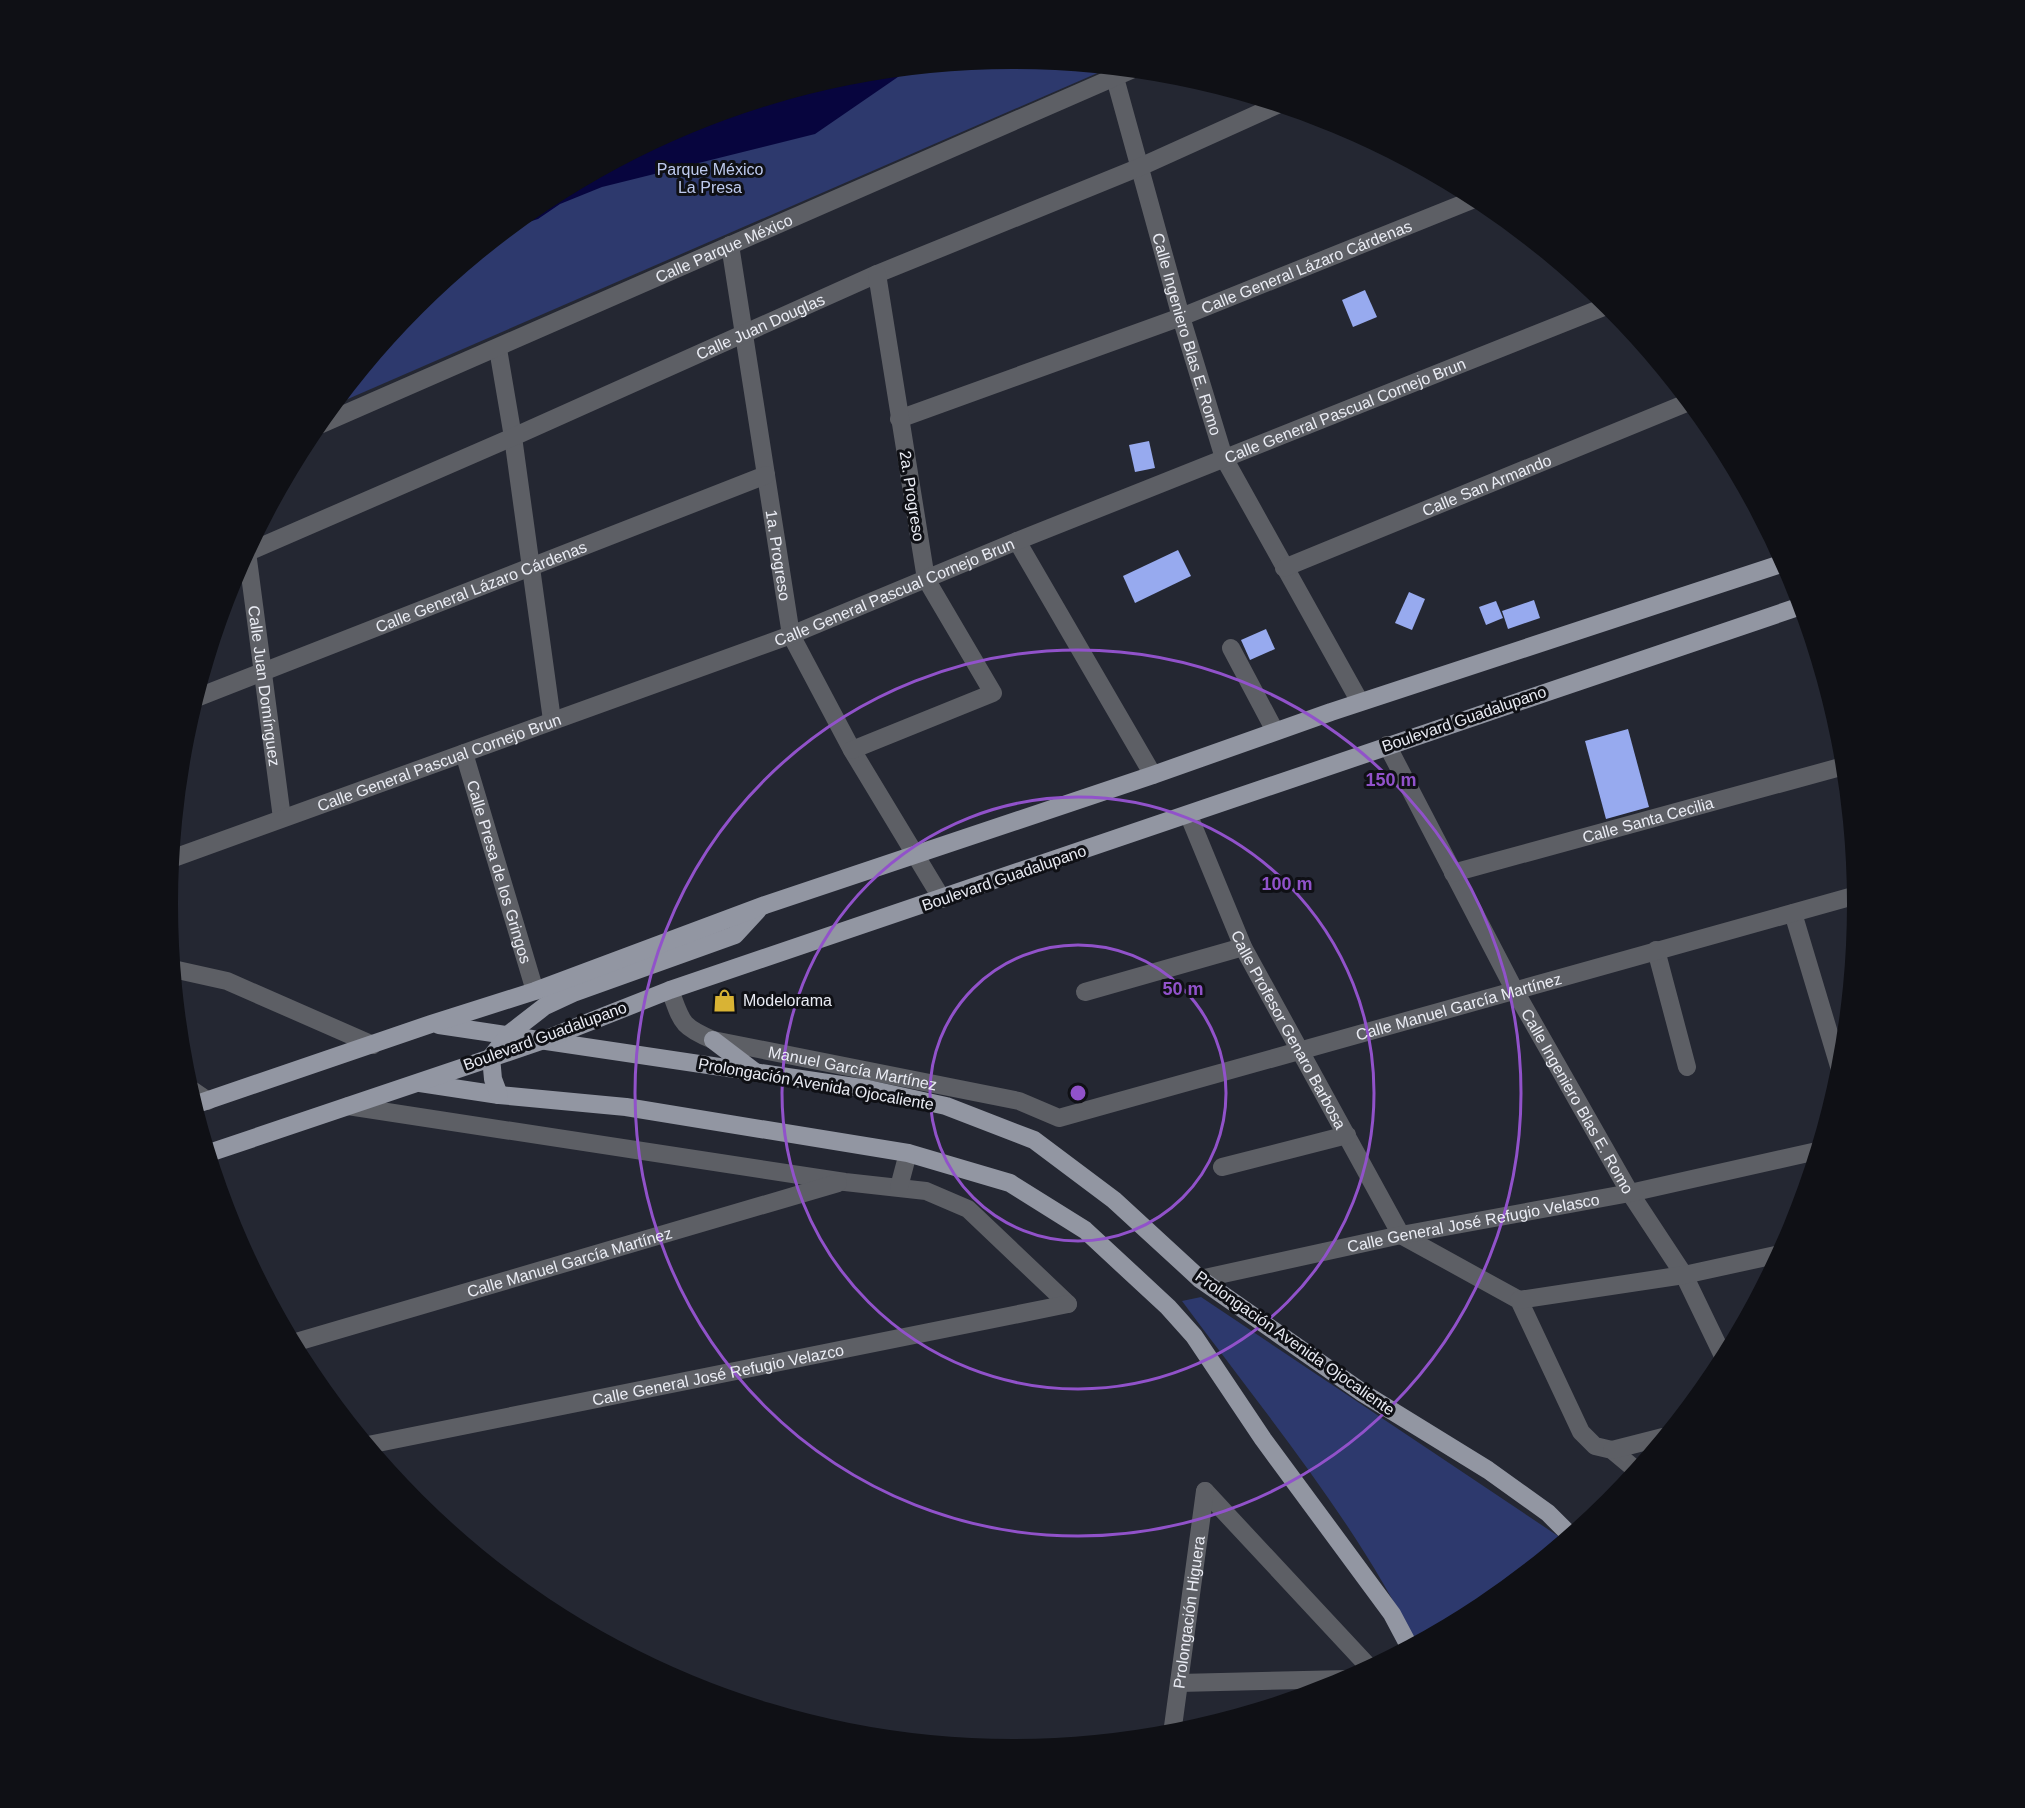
<svg xmlns="http://www.w3.org/2000/svg" width="2025" height="1808" viewBox="0 0 2025 1808" font-family="Helvetica,sans-serif">
	<style>
		.green { fill: #2d396d }
		.water { fill: #07053e }
		.building { fill: #97aaef }
		.lines { fill: none; stroke-linecap: round; stroke-linejoin: round }
		.minor { stroke: #5d5f65; stroke-width: 18 }
		.major { stroke: #9296a2; stroke-width: 18 }
		.ring { fill: none; stroke: #9152ca; stroke-width: 3 }
		.labels { text-anchor: middle; dominant-baseline: central; stroke-width: 6; stroke-linejoin: round; paint-order: stroke }
		.park-label { font-size: 16px; fill: #becaee; stroke: #0f1015 }
		.street-label { font-size: 16px; fill: #eaecf4; stroke: #0f1015 }
		.poi-label { font-size: 16px; fill: #eaecf4; stroke: #0f1015; text-anchor: start }
		.centre { fill: #9152ca; stroke: #0f1015; stroke-width: 3 }
		.ring-label { font-size: 18px; text-anchor: middle; font-weight: bold; fill: #9152ca; stroke: #0f1015; stroke-width: 6; stroke-linejoin: round; paint-order: stroke }
	</style>
	<rect width="100%" height="100%" fill="#242732"/>
	<g class="green">
		<path d="M1013 59 1109 68 334 405 415 306 543 201 689 123 848 75Z"/>
		<path d="M1201 1297 1561 1538 1563 1541 1482 1607 1415 1643C1358 1524 1261 1408 1182 1301Z"/>
	</g>
	<path class="water" d="M911 68 815 134 602 187 560 204 538 219 510 228 543 201 689 123 848 75Z"/>
	<g class="building">
		<path d="M1365 290 1377 317 1353 327 1342 300Z"/>
		<path d="M1149 441 1155 468 1135 472 1129 445Z"/>
		<path d="M1178 550 1191 576 1135 603 1123 576Z"/>
		<path d="M1409 592 1425 599 1412 630 1395 623Z"/>
		<path d="M1534 600 1540 618 1508 629 1502 611Z"/>
		<path d="M1496 601 1503 618 1486 625 1479 607Z"/>
		<path d="M1266 629 1275 649 1250 660 1241 640Z"/>
		<path d="M1628 729 1649 807 1606 819 1585 741Z"/>
	</g>
	<g class="lines">
		<g class="minor">
			<path id="s1" d="M1115 78 1181 317 1224 458 1360 702"/>
			<path id="s2" d="M730 245 791 635 852 750 942 899"/>
			<path d="M498 349 513 437 552 720"/>
			<path id="s3" d="M899 419 1181 317 1477 198"/>
			<path id="s4" d="M317 426 1131 70"/>
			<path d="M1017 541 1153 775"/>
			<path id="s5" d="M247 552 282 818"/>
			<path id="s6" d="M246 553 513 437 877 274 1140 167 1277 105"/>
			<path id="s7" d="M1284 568 1689 402"/>
			<path d="M1231 648 1275 731"/>
			<path id="s8" d="M196 698 766 475"/>
			<path id="s9" d="M1387 745 1515 991 1630 1193 1684 1275 1724 1358"/>
			<path d="M852 750 993 693 926 579 877 274"/>
			<path id="s10" d="M464 753 535 991"/>
			<path id="s11" d="M1189 816 1243 947 1401 1235 1519 1300 1581 1432 1595 1446 1612 1450 1636 1470"/>
			<path id="s12" d="M171 859 791 635 1017 541 1609 305"/>
			<path id="s13" d="M1453 873 1844 766"/>
			<path d="M1793 913 1841 1073"/>
			<path d="M1656 950 1687 1067"/>
			<path d="M173 969 227 981 373 1045"/>
			<path id="s14" d="M670 990C682 1022 680 1026 713 1040L1019 1101 1059 1118 1857 895"/>
			<path d="M1085 992 1243 947"/>
			<path d="M189 1088 208 1101"/>
			<path d="M348 1106 845 1182 926 1191 968 1209 1068 1304"/>
			<path d="M1222 1167 1347 1135"/>
			<path d="M899 1187 908 1153"/>
			<path id="s15" d="M1200 1279 1401 1235 1630 1193 1817 1151"/>
			<path d="M1519 1300 1684 1275 1780 1254"/>
			<path id="s16" d="M293 1343 838 1183"/>
			<path id="s17" d="M368 1445 1068 1304"/>
			<path d="M1612 1450 1663 1437"/>
			<path d="M1205 1491 1369 1667"/>
			<path d="M1179 1683 1348 1679"/>
			<path id="s18" d="M1172 1734 1205 1491"/>
		</g>
		<g class="major">
			<path d="M439 1025 868 1089 946 1106 1034 1140 1114 1200 1200 1279 1363 1393 1488 1470 1548 1513 1570 1535"/>
			<path d="M713 1040 755 1072"/>
			<path d="M420 1083 499 1095 626 1107 908 1153 1010 1183 1085 1230 1168 1307 1194 1336 1263 1439 1392 1614 1409 1646"/>
			<path d="M499 1095 493 1079 491 1057 509 1034 545 1006 573 993 735 935 758 910"/>
			<path d="M194 1105 431 1024 535 991 765 905 1153 775 1331 712 1784 563"/>
			<path d="M209 1153 541 1041 670 990 1801 606"/>
		</g>
	</g>
	<g class="ring">
		<circle cx="1078" cy="1093" r="148"/>
		<circle cx="1078" cy="1093" r="296"/>
		<circle cx="1078" cy="1093" r="443"/>
	</g>
	<defs>
		<symbol id="shop-bare" viewBox="-9 -9 18 18"><path d="M-5-2.5h2.3a2.7 3.5 0 0 1 5.4 0H5L5.5 6h-11ZM-1.5-2.5h3a1.5 2.3 0 0 0-3 0Z" fill="#d9b334" stroke="#0f1015" stroke-width="2.5" paint-order="stroke"/></symbol>
	</defs>
	<g fill-rule="evenodd">
		<use href="#shop-bare" x="708" y="984" width="33" height="33"/>
	</g>
	<g class="labels">
		<g class="park-label">
			<text x="710" y="169">Parque México<tspan x="710" dy="18">La Presa</tspan></text>
		</g>
		<g class="street-label">
			<text stroke="none"><textPath href="#s4" startOffset="444">Calle Parque México</textPath></text>
			<text stroke="none"><textPath href="#s3" startOffset="435">Calle General Lázaro Cárdenas</textPath></text>
			<text stroke="none"><textPath href="#s6" startOffset="562">Calle Juan Douglas</textPath></text>
			<text stroke="none"><textPath href="#s1" startOffset="266">Calle Ingeniero Blas E. Romo</textPath></text>
			<text stroke="none"><textPath href="#s12" startOffset="1257">Calle General Pascual Cornejo Brun</textPath></text>
			<text stroke="none"><textPath href="#s7" startOffset="219">Calle San Armando</textPath></text>
			<text transform="translate(912 496) rotate(81)">2a. Progreso</text>
			<text stroke="none"><textPath href="#s2" startOffset="314">1a. Progreso</textPath></text>
			<text stroke="none"><textPath href="#s8" startOffset="306">Calle General Lázaro Cárdenas</textPath></text>
			<text stroke="none"><textPath href="#s12" startOffset="771">Calle General Pascual Cornejo Brun</textPath></text>
			<text stroke="none"><textPath href="#s5" startOffset="135">Calle Juan Domínguez</textPath></text>
			<text transform="translate(1464 719) rotate(-19)">Boulevard Guadalupano</text>
			<text stroke="none"><textPath href="#s12" startOffset="285">Calle General Pascual Cornejo Brun</textPath></text>
			<text stroke="none"><textPath href="#s13" startOffset="202">Calle Santa Cecilia</textPath></text>
			<text stroke="none"><textPath href="#s10" startOffset="124">Calle Presa de los Gringos</textPath></text>
			<text transform="translate(1004 878) rotate(-19)">Boulevard Guadalupano</text>
			<text stroke="none"><textPath href="#s14" startOffset="840">Calle Manuel García Martínez</textPath></text>
			<text stroke="none"><textPath href="#s11" startOffset="236">Calle Profesor Genaro Barbosa</textPath></text>
			<text transform="translate(545 1036) rotate(-20)">Boulevard Guadalupano</text>
			<text stroke="none"><textPath href="#s14" startOffset="212">Manuel García Martínez</textPath></text>
			<text transform="translate(816 1084) rotate(10)">Prolongación Avenida Ojocaliente</text>
			<text stroke="none"><textPath href="#s9" startOffset="404">Calle Ingeniero Blas E. Romo</textPath></text>
			<text stroke="none"><textPath href="#s15" startOffset="279">Calle General José Refugio Velasco</textPath></text>
			<text stroke="none"><textPath href="#s16" startOffset="288">Calle Manuel García Martínez</textPath></text>
			<text transform="translate(1295 1343) rotate(35)">Prolongación Avenida Ojocaliente</text>
			<text stroke="none"><textPath href="#s17" startOffset="357">Calle General José Refugio Velazco</textPath></text>
			<text stroke="none"><textPath href="#s18" startOffset="123">Prolongación Higuera</textPath></text>
		</g>
		<g class="poi-label">
			<text x="743" y="1000">Modelorama</text>
		</g>
	</g>
	<path d="M0 0H2025V1808H0ZM1012 69H1013A834 834 0 0 1 1847 903V905A834 834 0 0 1 1013 1739H1012A834 834 0 0 1 178 905V903A834 834 0 0 1 1012 69Z" fill="#0f1015" fill-rule="evenodd"/>
	<circle cx="1078" cy="1093" r="9" class="centre"/>
	<g class="ring-label">
		<text x="1391" y="786">150 m</text>
		<text x="1287" y="890">100 m</text>
		<text x="1183" y="995">50 m</text>
	</g>
</svg>
